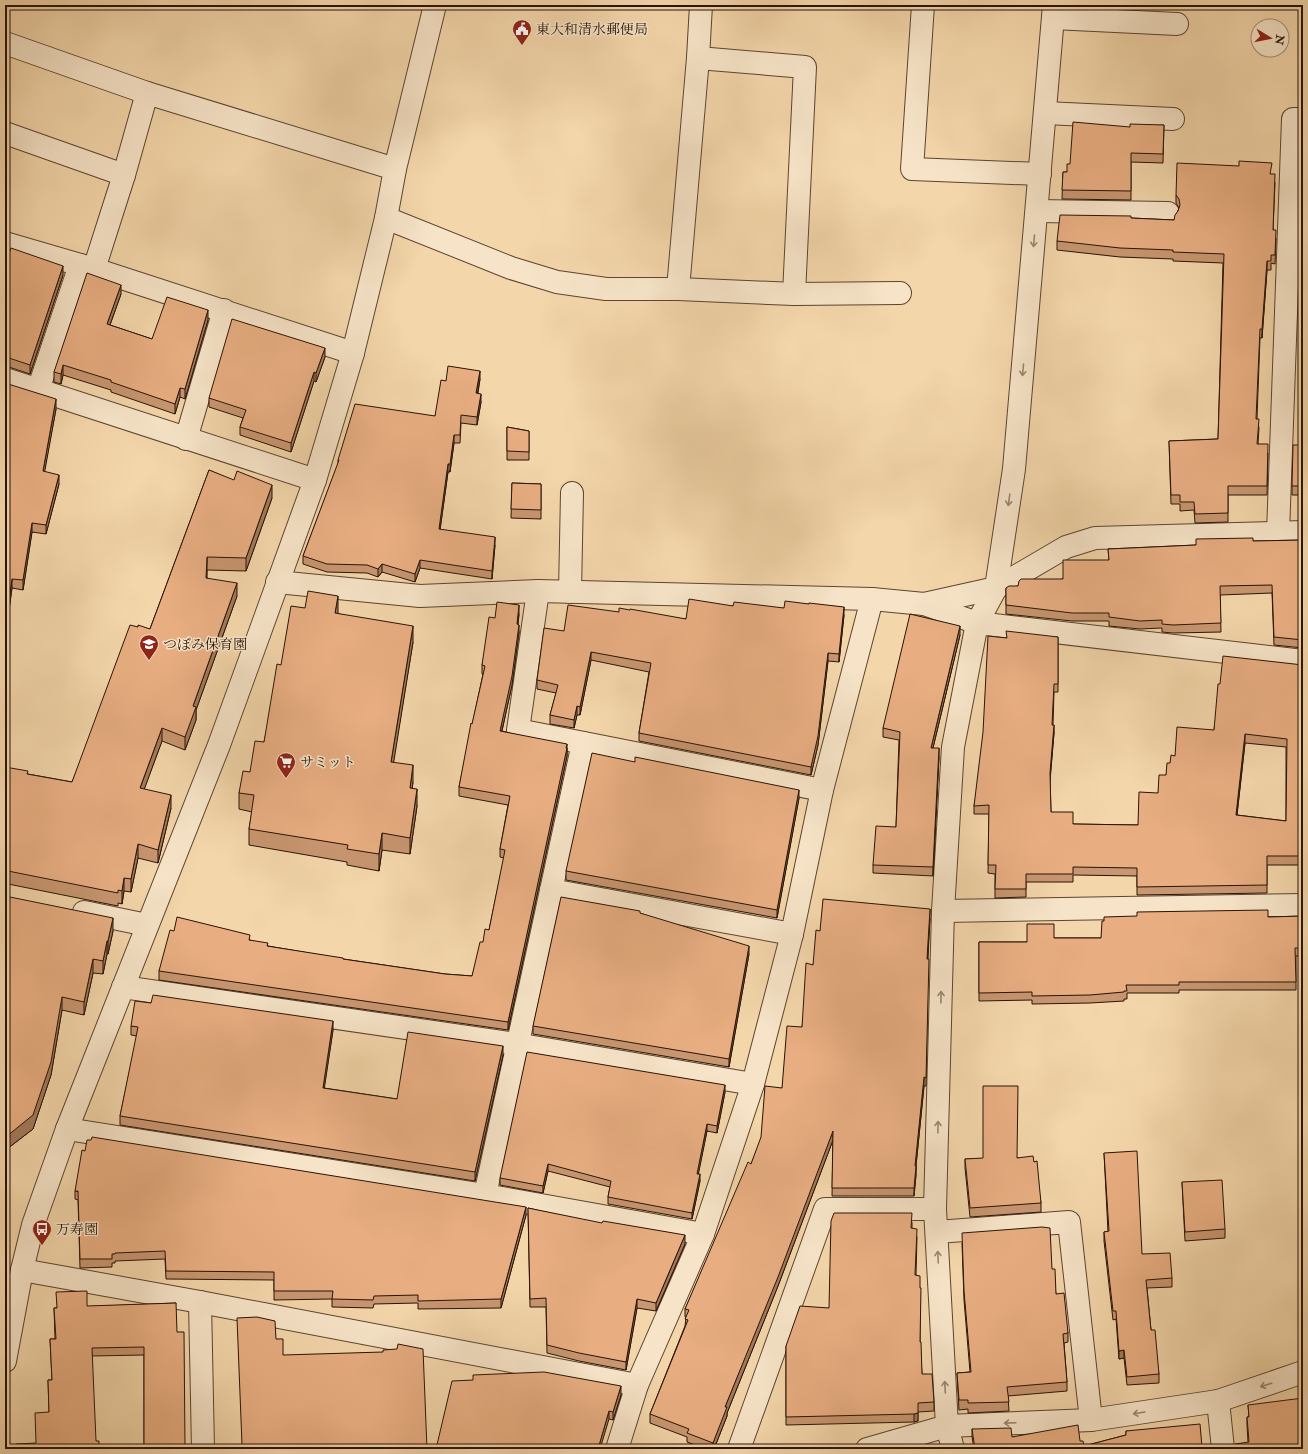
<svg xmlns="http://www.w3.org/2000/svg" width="1308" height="1454" viewBox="0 0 1308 1454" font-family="'IM FELL Double Pica','Noto Serif JP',serif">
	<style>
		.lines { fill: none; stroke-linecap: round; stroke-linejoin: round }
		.minor-casing { stroke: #5c4430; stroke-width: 24 }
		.minor { stroke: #f7e4c8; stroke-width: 22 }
		.wall { fill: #c89670; stroke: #291307; fill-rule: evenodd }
		.shaded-wall { fill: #a27a5b; stroke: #291307 }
		.building { fill: #e8ae82; stroke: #291307; fill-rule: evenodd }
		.oneway { stroke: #9a8671 }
		.labels { text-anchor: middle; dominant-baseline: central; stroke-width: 3; stroke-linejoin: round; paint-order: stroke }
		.poi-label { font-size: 14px; fill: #291307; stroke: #f7e4c8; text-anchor: start }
	</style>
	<rect width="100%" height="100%" fill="#f3d6aa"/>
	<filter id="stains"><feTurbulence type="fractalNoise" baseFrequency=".005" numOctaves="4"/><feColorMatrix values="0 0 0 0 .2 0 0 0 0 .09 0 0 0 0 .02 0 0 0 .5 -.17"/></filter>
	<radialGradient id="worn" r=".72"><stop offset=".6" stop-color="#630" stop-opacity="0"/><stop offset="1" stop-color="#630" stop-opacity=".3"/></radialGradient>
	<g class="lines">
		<defs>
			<g id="minor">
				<path d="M923 5 912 169 1040 174"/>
				<path d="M1053 18 1177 24"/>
				<path d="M5 43 147 93 395 169"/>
				<path d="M698 58 805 67 794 294"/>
				<path d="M1045 113 1173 119"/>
				<path d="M5 133 124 175"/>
				<path d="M1037 211 1168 213"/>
				<path d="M386 218 511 268 557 282 606 289H678L794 294 900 293"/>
				<path d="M5 243 94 269 353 353"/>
				<path d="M94 269 124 175 147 93"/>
				<path d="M678 289 698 58 701 5"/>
				<path d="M5 379 315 480"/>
				<path d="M38 390 80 265"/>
				<path d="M186 439 224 310"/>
				<path d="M1278 533 1293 119H1303"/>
				<path d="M277 582 420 596 538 591 872 599 924 604 996 588 1066 547 1095 538 1303 532"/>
				<path d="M538 591 518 730 822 790"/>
				<path d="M570 592 572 493"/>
				<path d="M924 604 977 623 1303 661"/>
				<path d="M551 890 792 934"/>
				<path d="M943 911 1303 905"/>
				<path d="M84 912 147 925"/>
				<path d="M123 987 516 1044 753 1084"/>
				<path d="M67 1129 485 1195 703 1234"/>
				<path d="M485 1195 583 743"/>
				<path d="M937 1232 1069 1222 1091 1420"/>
				<path d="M22 1270 200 1302 637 1385"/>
				<path d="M200 1302 203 1449"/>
				<path d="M5 1361 22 1270 33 1225 67 1129 219 745 315 480 353 353 386 218 395 169 435 5"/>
				<path d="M1218 1401 1223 1449"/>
				<path d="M617 1449 637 1385 703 1234 753 1084 792 934 822 790 872 599"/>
				<path d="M739 1449 825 1209H935"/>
				<path d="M867 1449 947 1426 1091 1420 1218 1401 1303 1372"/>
				<path d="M953 1449 947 1426 935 1209 943 911 953 747 977 623 996 588 1014 469 1054 5"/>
			</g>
		</defs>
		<use href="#minor" class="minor-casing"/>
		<use href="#minor" class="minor"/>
	</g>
	<g class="wall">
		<path d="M1164 125 1163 163 1131 162V200L1062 199 1063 172H1067L1070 164 1130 127Z"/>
		<path d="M1271 174 1275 183 1273 230 1276 239 1275 264 1271 263V270H1267L1262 338H1260L1257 419 1259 428 1258 444 1268 453 1267 495H1228V522L1195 523 1194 510 1180 511V504H1171L1169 441 1218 439 1223 263 1173 261V259L1120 257 1057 250V241L1131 218 1174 220 1179 208 1176 203V195Z"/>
		<path d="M1303 231V265H1300V256Z"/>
		<path d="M5 266 63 275 30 374 9 367H5Z"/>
		<path d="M121 294 110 325 152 339 208 320 185 399 180 397 175 414 111 392V390L63 375 61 384 54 382V372Z"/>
		<path d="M325 357 316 382 314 381 291 452 240 435V427L243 418 209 407V398Z"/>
		<path d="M480 379 478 393 481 402 477 425 461 423 460 443H454L450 472H448L440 530 495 545 492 579 420 568 415 582 382 572 378 577 367 573 327 572 303 564V556L338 464V460L435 416 446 381Z"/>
		<path d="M5 383 56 409 44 472 59 484 46 534 32 532 23 590 12 588 8 617 5 616Z"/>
		<path d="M507 427 529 431V460H507Z"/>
		<path d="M1303 445V495H1292V486Z"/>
		<path d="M209 470 272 498 246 571 207 570V578L237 596 196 710V720L185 750 162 741 144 789 171 808 158 863 138 858 131 892 124 891 122 904 118 903V906L8 884H5V767L28 774 72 782 138 627 150 629Z"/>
		<path d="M512 483 541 484V519L511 518Z"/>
		<path d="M1303 540V648L1274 645 1272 593 1220 595 1221 632 1173 633 1162 632V628L1140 629 1109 626V621H1072L1006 614V588L1063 579 1109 560 1108 549 1196 545 1253 541Z"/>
		<path d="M733 606 844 615 839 662 828 661 818 745 811 775 639 741V733L649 672 591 660 580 715H577L574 728 550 724V715L556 693 537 689V680L564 631 619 612 686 619Z"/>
		<path d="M337 613 413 642 393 763 413 782 412 788 417 806 410 854 382 850 379 871 347 865V862L249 845V829L252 812 239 809V793L250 772 264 742 281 665Z"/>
		<path d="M519 614 518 625 519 633 512 685 502 731 567 748V756L508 1030 159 980V971L174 931 250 940 268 946 343 959 445 974 472 976 483 942 489 930 504 858 500 857V849L508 805 459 796V787L483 674H482V665L495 618Z"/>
		<path d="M960 635 933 748 939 757 933 876 873 873V865L896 827 899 740 883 737V728Z"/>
		<path d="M1058 637V692H1054L1053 725 1054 733 1050 779 1051 812 1073 824 1138 825 1158 793 1166 775 1170 763 1175 756 1214 730 1220 684 1303 665V865H1267V893L1137 895V876L1073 875V882H1026V897L995 898V874L988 873 989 814H974V806L1007 638ZM1245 743 1286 747V821L1237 815Z"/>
		<path d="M635 762 799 798 777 918 566 880V871Z"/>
		<path d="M5 896 113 931 108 954H107L103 974 93 973 84 1015 62 1010 51 1075 33 1129 7 1149Z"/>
		<path d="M640 913 749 954 729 1067 533 1034V1026Z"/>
		<path d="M1303 916V956H1296V990H1179V993H1127V999H1124V1001L1090 1003 1032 1004V1000L979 1001V942H1027L1054 938H1101L1268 917Z"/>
		<path d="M930 918 928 959 926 1086H924L916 1166V1175L914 1196H832L833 1140 778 1286 727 1413V1416L714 1449H706L687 1442V1437L650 1423V1414L685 1326 686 1318 685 1317V1309L751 1164 782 1088 802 1027 813 965 820 931Z"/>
		<path d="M131 1026 333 1030 324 1088 397 1099 503 1055 475 1181 120 1125V1116L137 1036 131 1035Z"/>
		<path d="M725 1092 717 1133 707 1131 698 1174 700 1181 692 1219 608 1204V1197L610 1187 548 1171 543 1193 500 1185V1178Z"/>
		<path d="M1104 1153 1142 1254 1172 1278V1287L1147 1288 1151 1330 1159 1374V1383L1127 1385 1124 1358 1119 1359 1116 1319 1113 1320 1104 1241V1232H1108Z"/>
		<path d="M1018 1158 1034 1162 1041 1203V1212L970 1217 965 1168V1159Z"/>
		<path d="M1182 1182 1225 1229V1238L1185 1241Z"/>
		<path d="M75 1191 526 1215 501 1308 418 1309V1303L374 1304 373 1308 332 1307V1299L274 1300V1280L166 1279 165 1259 115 1261V1263H112V1267L80 1268 78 1200 75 1199Z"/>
		<path d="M528 1208 685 1244 656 1311 637 1308 626 1370 579 1361 547 1353 546 1307H530Z"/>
		<path d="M912 1222V1228L917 1237 916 1275 920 1288V1342L922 1374 934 1402V1411L918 1412V1421L914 1422 786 1425V1346L829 1308Z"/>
		<path d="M962 1243 1052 1269 1056 1294 1068 1333V1342L1064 1343 1067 1382V1391L1008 1396 1009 1411 968 1413V1409L959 1410 957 1373 970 1372 964 1300Z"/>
		<path d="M176 1303 144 1449V1355L92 1356 36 1444 49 1412 48 1380H52L50 1339H55L54 1308Z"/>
		<path d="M621 1395 613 1420 609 1419 436 1449Z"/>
		<path d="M1248 1405 1303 1449 1248 1442 1247 1425V1417H1249Z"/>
		<path d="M972 1429 1012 1437 1080 1441 1084 1446 1126 1435V1431L1202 1447 1215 1449H974L972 1437Z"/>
	</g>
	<g class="shaded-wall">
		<path d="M1267 261V270L1262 338V329Z"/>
		<path d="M63 266V275L30 374V365Z"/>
		<path d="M121 285V294L107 333V324Z"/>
		<path d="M208 310V320L185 399V389Z"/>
		<path d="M325 348V357L316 382V373Z"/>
		<path d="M63 365V375L61 384V374Z"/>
		<path d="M480 371V379L476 401V393Z"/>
		<path d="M314 372V381L291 452V443Z"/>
		<path d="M180 388V397L175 414V404Z"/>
		<path d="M481 394V402L477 425V417Z"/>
		<path d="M56 399V409L43 481V471Z"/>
		<path d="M454 435V443L450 472V464Z"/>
		<path d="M448 464V472L439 537V529Z"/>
		<path d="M59 475V484L46 534V525Z"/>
		<path d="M272 485V498L246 571V558Z"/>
		<path d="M32 523V532L23 590V580Z"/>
		<path d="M495 537V545L492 579V571Z"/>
		<path d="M207 557V570L206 591V578Z"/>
		<path d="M420 560V568L415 582V574Z"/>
		<path d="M382 564V572L378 577V569Z"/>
		<path d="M12 579V588L8 617V607Z"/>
		<path d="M237 583V596L196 710V720L185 750V737L193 706Z"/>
		<path d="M338 596V613L335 630V613Z"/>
		<path d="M519 605V614L517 633V624Z"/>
		<path d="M844 607V615L839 662V654Z"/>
		<path d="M519 625V633L512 685 500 739V731Z"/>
		<path d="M413 626V642L391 779V762Z"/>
		<path d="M960 626V635L931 756V748Z"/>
		<path d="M591 652V660L580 715V707Z"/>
		<path d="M828 653V661L818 745 811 775V767Z"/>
		<path d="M577 706V715L574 728V720Z"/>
		<path d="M1054 725V733L1050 781V773Z"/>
		<path d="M162 728V741L140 801V788Z"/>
		<path d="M1245 734V743L1236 823V815Z"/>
		<path d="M567 744V756L508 1030V1022Z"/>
		<path d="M939 748V757L933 876V867Z"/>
		<path d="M413 765V782L410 805V788Z"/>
		<path d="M417 789V806L410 854V838Z"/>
		<path d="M799 790V798L777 918V910Z"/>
		<path d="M171 795V808L158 863V850Z"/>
		<path d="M382 833V850L379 871V854Z"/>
		<path d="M138 844V858L131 892V879Z"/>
		<path d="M124 878V891L122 904V891Z"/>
		<path d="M930 909V918L927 967V959Z"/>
		<path d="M113 918V931L108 954V941Z"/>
		<path d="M107 941V954L103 974V961Z"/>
		<path d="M749 946V954L729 1067V1059Z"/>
		<path d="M93 959V973L84 1015V1002Z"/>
		<path d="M62 997V1010L51 1075 33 1129 7 1149 5 1162V1149L7 1136Z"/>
		<path d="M333 1021V1030L323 1097V1088Z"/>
		<path d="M503 1046V1055L475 1181V1172Z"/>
		<path d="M924 1077V1086L915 1175V1166Z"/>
		<path d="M725 1085V1092L717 1133V1126Z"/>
		<path d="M707 1124V1131L697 1181V1174Z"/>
		<path d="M833 1131V1140L778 1286 727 1413V1416L714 1449H713V1443L725 1407Z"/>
		<path d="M548 1164V1171L543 1193V1186Z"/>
		<path d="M916 1166V1175L914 1196V1188Z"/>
		<path d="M700 1174V1181L692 1219V1213Z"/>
		<path d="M526 1207V1215L501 1308V1299Z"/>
		<path d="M685 1235V1244L656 1311V1303Z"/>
		<path d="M637 1299V1308L626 1370V1362Z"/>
		<path d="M1124 1350V1358L1119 1359V1351Z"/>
		<path d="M621 1386V1395L613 1420V1412Z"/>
		<path d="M609 1411V1419L600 1449H598Z"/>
		<path d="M918 1413V1421L914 1422V1414Z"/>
	</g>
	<g class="building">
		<path d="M1073 122 1130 127V124L1164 125 1163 154 1131 153V191L1062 190 1063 172H1067V164H1070Z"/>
		<path d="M1239 161 1272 163 1270 174H1275L1273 230H1276L1275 255H1271V261H1267L1262 329H1260L1256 419H1259L1257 444H1268L1267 486H1228V513L1195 514 1194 502H1180V495H1171L1169 441 1218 439 1224 254 1173 252V250L1120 248 1057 241 1060 215 1131 216V218L1174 220 1175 215 1178 211 1180 205 1179 199 1176 195 1177 163 1239 166Z"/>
		<path d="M1301 231H1303V256H1300Z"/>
		<path d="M11 248 63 266 30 365 9 358 5 357V266Z"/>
		<path d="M87 273 121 285 107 324 152 339 167 297 208 310 185 389 180 388 175 404 111 382V380L63 365 61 374 54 372Z"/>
		<path d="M232 319 325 348 316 373 314 372 291 443 240 427 246 410 209 398Z"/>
		<path d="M448 366 480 371 476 393 481 394 477 417 461 415 460 435H454L450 464H448L439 529 495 537 492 571 420 560 415 574 382 564 378 569 367 565 327 564 303 556 339 460H338L355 404 435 416 441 380 446 381Z"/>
		<path d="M5 383 56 399 43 471 59 475 46 525 32 523 23 580 12 579 8 607H5Z"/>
		<path d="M507 427 529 431V452L507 451Z"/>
		<path d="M1293 445H1303V486H1292Z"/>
		<path d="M209 470 234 480 237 471 272 485 246 558 207 557 206 578 237 583 193 706 196 707 185 737 162 728 140 788 171 795 158 850 138 844 131 879 124 878 122 891 118 890V893L8 871H5V767L28 771 27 774 72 782 130 625 138 627V625L150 629Z"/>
		<path d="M512 483 541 484V510L511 509Z"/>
		<path d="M1253 538V541L1303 540V640L1274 637 1272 585 1220 586 1221 623 1173 625 1162 624V620L1140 621 1109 617V613H1072L1006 605V588L1009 586H1018L1019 581 1021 579H1063V560H1109L1108 549 1196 545V539Z"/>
		<path d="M308 591 338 596 335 613 413 626 391 762 413 765 410 788 417 789 410 838 382 833 379 854 347 849 348 845 249 829 254 795 239 793 243 771 250 772 255 741 264 742 277 664 281 665 291 606 305 608Z"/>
		<path d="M689 599 733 606 734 602 784 608 785 601 809 604V603L844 607 839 654 828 653 818 736 811 767 639 733 651 663 591 652 580 707 577 706 574 720 550 715 558 685 537 680 544 628 564 631 568 605 619 612V608L630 610V609L686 619Z"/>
		<path d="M497 602 519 605 517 624 519 625 512 676 500 731 567 744 566 748H567L508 1022 159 971 170 930 174 931 177 917 250 935 249 940 268 943 267 946 343 958V959L445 974 472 976 480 942H483L485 929 489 930 505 850 500 849 510 796 459 787 471 723 472 724 485 666 482 665 489 617 495 618Z"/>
		<path d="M910 614 960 626 931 748H939L933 867 873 865 876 826 896 827 900 732 883 728Z"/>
		<path d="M1006 631 1058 637V684H1054L1052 725H1054L1050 773 1051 812H1073V824L1138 825 1139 792 1158 793 1159 775H1166L1167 763H1170L1171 755 1175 756 1177 727 1214 730 1218 684H1220L1223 656 1303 665V856H1267V885L1137 887V868L1073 867V874H1026V889H995L996 865H988L989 805 974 806 983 732 988 636 1007 638ZM1245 734 1287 739 1286 821 1236 815Z"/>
		<path d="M592 753 635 762V757L799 790 777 910 566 871Z"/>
		<path d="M5 896 113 918 108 941H107L103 961 93 959 84 1002 62 997 51 1062 33 1115 7 1136 5 1149Z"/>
		<path d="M561 897 640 911V913L749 946 729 1059 533 1026Z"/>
		<path d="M823 899 930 909 927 959H929L926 1078 924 1077 915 1166H916L914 1188H832L833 1131 778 1277 725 1407H727L713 1443 687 1433 689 1429 650 1414 688 1320 685 1319 689 1310 685 1309 748 1162 751 1164 761 1137 765 1086 782 1088 787 1026 802 1027 806 963 813 965 816 930 820 931Z"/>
		<path d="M1268 910V917L1303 916V948H1295L1296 982H1179V985H1126L1127 991H1124V992L1090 995 1032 996V992L979 993V942H1027V924H1054V938H1101L1102 921H1104V917L1137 916V912Z"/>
		<path d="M153 995 333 1021 323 1088 397 1099 408 1032 503 1046 475 1172 120 1116 138 1027 131 1026 135 1001 151 1003Z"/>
		<path d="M527 1052 725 1085 717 1126 707 1124 697 1174H700L692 1213 608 1197 611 1181 548 1164 543 1186 500 1178Z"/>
		<path d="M983 1086H1018L1017 1158 1033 1156 1034 1162 1037 1161 1041 1203 970 1208 965 1159 983 1158Z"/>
		<path d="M92 1137 526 1207 501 1299 418 1301V1295L374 1296 373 1300 332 1299 333 1291H274V1272L166 1271 165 1251 115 1253V1254H112V1259H80L78 1191H75L82 1150 85 1151 87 1140H91Z"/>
		<path d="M1137 1151 1142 1254 1170 1253 1172 1278 1146 1280 1151 1330H1155L1159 1374 1127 1377 1124 1350 1119 1351 1116 1311H1113L1104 1232 1109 1231 1104 1153Z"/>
		<path d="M1222 1180 1225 1229 1185 1232 1182 1182Z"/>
		<path d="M528 1208 602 1223 603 1221 685 1235 656 1303 637 1299 626 1362 579 1353 547 1345 546 1298 530 1299Z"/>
		<path d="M834 1213H912L911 1228 917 1229 915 1275 920 1276V1288H921L920 1342H921L922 1374H932L934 1402 918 1403V1413L914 1414 786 1417V1346L800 1306 829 1308 831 1221Z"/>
		<path d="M1042 1227 1050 1228 1052 1269H1055L1056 1294 1064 1293 1068 1333 1063 1334 1067 1382 1007 1387 1009 1402 968 1403V1400H959L957 1373 971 1372 964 1291 962 1233Z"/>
		<path d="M87 1291V1306L176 1303 177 1332H184L185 1448 192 1447 194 1449H144V1347L92 1348 96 1441H99V1449H16V1444L36 1443 35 1413 49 1412 48 1380H52L50 1339H56L54 1308H57L56 1292Z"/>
		<path d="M257 1317 275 1321 276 1339H283V1355L383 1352V1350L397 1349 398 1344 423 1349 427 1449H212L214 1446 242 1445 237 1318Z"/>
		<path d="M544 1372 621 1386 613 1412 609 1411 598 1449H436L452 1381 473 1380V1375Z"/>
		<path d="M1303 1398V1449H1232L1235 1444 1249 1442 1247 1417H1249L1248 1405Z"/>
		<path d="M1200 1424 1202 1447 1212 1446 1215 1449H975L972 1429 1011 1428 1012 1437 1078 1425 1080 1441H1083L1084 1446 1126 1435V1431Z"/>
	</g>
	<defs><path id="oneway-shaft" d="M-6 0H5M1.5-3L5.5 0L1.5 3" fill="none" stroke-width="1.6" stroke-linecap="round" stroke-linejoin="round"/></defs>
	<g class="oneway">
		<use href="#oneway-shaft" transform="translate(1034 241) rotate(95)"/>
		<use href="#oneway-shaft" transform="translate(1023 370) rotate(95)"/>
		<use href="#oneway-shaft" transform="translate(1009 500) rotate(98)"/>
		<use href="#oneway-shaft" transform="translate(941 997) rotate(-89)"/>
		<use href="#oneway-shaft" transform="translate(938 1127) rotate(-89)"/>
		<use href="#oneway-shaft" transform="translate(938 1257) rotate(-93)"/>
		<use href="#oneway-shaft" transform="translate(1266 1385) rotate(162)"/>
		<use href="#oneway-shaft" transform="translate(945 1387) rotate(-93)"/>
		<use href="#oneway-shaft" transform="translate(1139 1413) rotate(171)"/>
		<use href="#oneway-shaft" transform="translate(1010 1423) rotate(178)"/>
	</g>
	<defs>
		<symbol id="civic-pin" viewBox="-11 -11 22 30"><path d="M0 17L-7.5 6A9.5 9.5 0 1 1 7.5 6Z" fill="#8f2418" stroke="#f7e4c8"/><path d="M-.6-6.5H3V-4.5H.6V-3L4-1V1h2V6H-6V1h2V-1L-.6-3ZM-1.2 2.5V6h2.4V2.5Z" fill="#fff"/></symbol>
		<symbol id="school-pin" viewBox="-11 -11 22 30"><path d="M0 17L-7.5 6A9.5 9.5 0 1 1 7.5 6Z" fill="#8f2418" stroke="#f7e4c8"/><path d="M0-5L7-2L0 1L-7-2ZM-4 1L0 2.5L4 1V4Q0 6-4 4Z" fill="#fff"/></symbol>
		<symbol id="supermarket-pin" viewBox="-11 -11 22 30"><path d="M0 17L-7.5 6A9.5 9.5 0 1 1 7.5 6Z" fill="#8f2418" stroke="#f7e4c8"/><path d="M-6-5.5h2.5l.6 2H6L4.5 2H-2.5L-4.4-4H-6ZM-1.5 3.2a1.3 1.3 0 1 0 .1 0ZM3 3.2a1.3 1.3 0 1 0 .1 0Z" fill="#fff"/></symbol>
		<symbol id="bus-pin" viewBox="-11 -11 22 30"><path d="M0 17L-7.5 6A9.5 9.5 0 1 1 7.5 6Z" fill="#8f2418" stroke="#f7e4c8"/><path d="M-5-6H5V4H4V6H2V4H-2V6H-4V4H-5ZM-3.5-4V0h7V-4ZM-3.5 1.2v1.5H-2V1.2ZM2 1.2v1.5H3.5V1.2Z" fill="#fff"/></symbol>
	</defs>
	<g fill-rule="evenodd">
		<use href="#civic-pin" x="511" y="18" width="22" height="30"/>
		<use href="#school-pin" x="138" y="633" width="22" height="30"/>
		<use href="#supermarket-pin" x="275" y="751" width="22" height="30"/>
		<use href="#bus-pin" x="31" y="1218" width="22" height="30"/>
	</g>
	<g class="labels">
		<g class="poi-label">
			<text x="536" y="29">東大和清水郵便局</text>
			<text x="163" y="644">つぼみ保育園</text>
			<text x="300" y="762">サミット</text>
			<text x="56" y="1229">万寿園</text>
		</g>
	</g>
	<rect width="1308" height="1454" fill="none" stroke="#f3d6aa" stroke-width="20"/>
	<rect x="6" y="6" width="1296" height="1442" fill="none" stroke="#291307" stroke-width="2"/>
	<rect x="10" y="10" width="1288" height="1434" fill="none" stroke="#291307"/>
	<g transform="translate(1270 38) rotate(100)"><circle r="19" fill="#f7e4c8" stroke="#a5907b"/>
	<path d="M0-3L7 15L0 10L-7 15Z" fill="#8f2418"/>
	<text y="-6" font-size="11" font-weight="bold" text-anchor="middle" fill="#291307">N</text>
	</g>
	<rect width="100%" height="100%" filter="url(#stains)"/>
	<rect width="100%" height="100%" fill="url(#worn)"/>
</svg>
